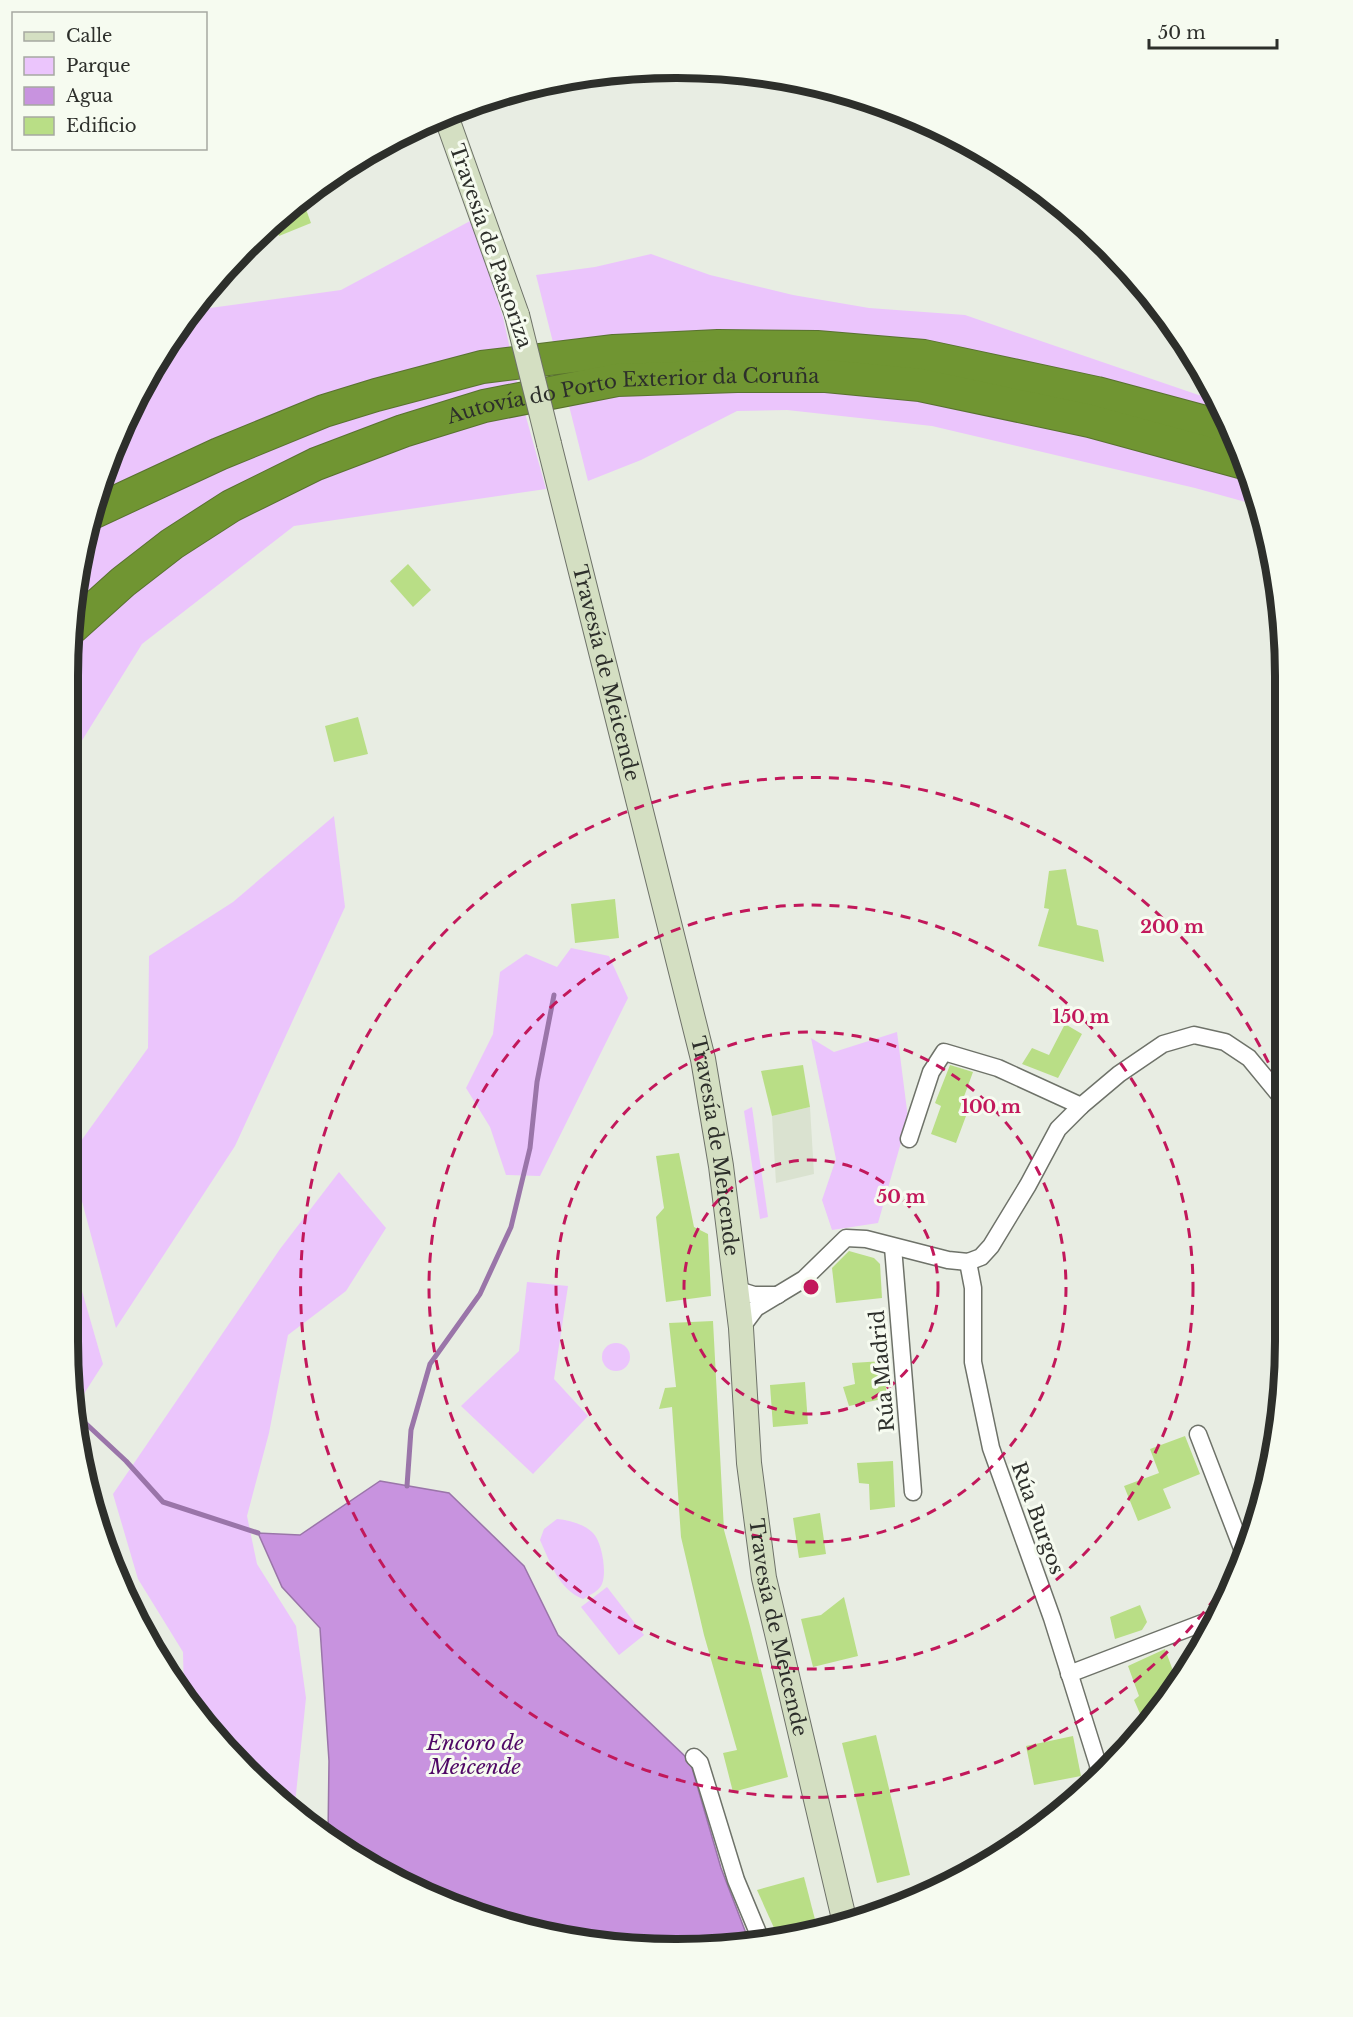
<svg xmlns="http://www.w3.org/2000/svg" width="1353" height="2017" viewBox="0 0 1353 2017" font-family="'Libre Baskerville',serif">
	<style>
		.built { fill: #dae2d0 }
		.green { fill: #ebc5fc }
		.water { fill: #c893df; stroke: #9a75a9; stroke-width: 1.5 }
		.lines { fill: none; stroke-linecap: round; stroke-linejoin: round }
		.stream { stroke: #9a75a9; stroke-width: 5 }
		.building { fill: #b9de86 }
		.minor-casing { stroke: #6e7269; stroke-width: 19 }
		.secondary-casing { stroke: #6e7269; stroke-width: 26 }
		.motorway-casing { stroke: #597130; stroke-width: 34 }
		.minor { stroke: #fff; stroke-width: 16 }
		.secondary { stroke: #d4dfc2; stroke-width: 24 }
		.motorway { stroke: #709532; stroke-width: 32 }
		.secondary-bridge-casing { stroke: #6e7269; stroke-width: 26; stroke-linecap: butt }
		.secondary-bridge { stroke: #d4dfc2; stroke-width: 24 }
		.ring { fill: none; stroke: #c2185b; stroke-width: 3; stroke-dasharray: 10 8 }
		.labels { text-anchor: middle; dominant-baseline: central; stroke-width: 6; stroke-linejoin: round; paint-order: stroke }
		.street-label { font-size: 20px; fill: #2d2f2b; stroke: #f6fbf0 }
		.water-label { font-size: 21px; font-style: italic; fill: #4f0765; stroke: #f6fbf0 }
		.rim { fill: none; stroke: #2d2f2b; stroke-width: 8 }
		.centre { fill: #c2185b; stroke: #f6fbf0; stroke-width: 3 }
		.ring-label { font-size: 18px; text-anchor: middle; font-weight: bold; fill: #c2185b; stroke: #f6fbf0; stroke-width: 6; stroke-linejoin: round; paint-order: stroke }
	</style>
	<rect width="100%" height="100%" fill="#e8ede3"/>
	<path class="built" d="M810 1107 814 1174 776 1183 772 1116Z"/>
	<g class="green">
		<path d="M472 220 503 317 520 395 546 489 294 526 142 644 73 755V597L100 481 130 407 190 319 210 308 341 290Z"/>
		<path d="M651 254 710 275 793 295 869 308 965 315 1219 402 1260 506 1195 488 932 426 787 410 737 411 641 460 588 481 536 275 595 267Z"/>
		<path d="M334 816 345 907 235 1146 116 1328 73 1168V1152L148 1048 149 956 233 902Z"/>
		<path d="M571 948 609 956 628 998 540 1176 506 1175 490 1127 466 1088 493 1034 500 972 526 954 557 967Z"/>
		<path d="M897 1032 908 1118 878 1223 832 1230 822 1200 836 1159 811 1038 834 1052Z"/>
		<path d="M752 1107 768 1217 760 1219 744 1111Z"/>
		<path d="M339 1172 386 1228 346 1291 288 1335 269 1433 247 1516 257 1564 296 1626 306 1698 294 1813 246 1771 184 1696 183 1652 138 1579 113 1494 280 1249Z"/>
		<path d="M73 1260 103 1364 73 1411Z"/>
		<path d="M527 1282 568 1286 554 1379 588 1416 533 1474 461 1406 519 1351Z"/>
		<circle cx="616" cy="1357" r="14"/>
		<path d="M557 1519C569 1520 584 1524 593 1533 602 1542 607 1572 602 1584 599 1591 590 1595 583 1599 559 1590 550 1562 540 1540L544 1529Z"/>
		<path d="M607 1587 644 1635 619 1655 581 1607Z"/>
	</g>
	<path class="water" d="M380 1481 449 1493 524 1566 558 1635 690 1761 721 1868 749 1941 636 1948 557 1938 444 1903 328 1836 329 1761 320 1628 282 1587 258 1533 300 1535Z"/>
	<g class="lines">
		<g class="stream">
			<path d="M82 1420 126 1461 163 1502 258 1533"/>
			<path d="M407 1486 411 1430 430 1364 480 1294 511 1227 530 1148 537 1082 554 995"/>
		</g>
	</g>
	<g class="building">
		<path d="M303 201 311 223 279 236 274 224 294 205Z"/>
		<path d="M408 564 431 590 413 607 390 581Z"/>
		<path d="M358 717 368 754 334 762 325 726Z"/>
		<path d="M1066 869 1077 925 1098 930 1104 962 1038 946 1049 909 1044 908 1049 871Z"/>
		<path d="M615 899 619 938 575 943 571 904Z"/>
		<path d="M1065 1024 1082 1034 1058 1078 1022 1064 1032 1048 1049 1055Z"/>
		<path d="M803 1065 810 1107 772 1116 761 1071Z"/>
		<path d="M950 1065 973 1072 958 1113 966 1116 956 1143 931 1134 941 1106 935 1103Z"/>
		<path d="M679 1153 694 1227 708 1234 711 1296 666 1302 656 1217 664 1208 656 1156Z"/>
		<path d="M849 1251 874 1258 880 1264 882 1298 836 1303 832 1268Z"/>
		<path d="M713 1321 724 1530 750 1626 788 1777 733 1792 723 1753 737 1750 704 1635 681 1537 672 1407 659 1409 665 1388 676 1387 669 1323Z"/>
		<path d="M883 1361 887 1398 849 1406 843 1387 855 1384 852 1363Z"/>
		<path d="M805 1382 808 1424 773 1427 770 1385Z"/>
		<path d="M1185 1436 1200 1474 1163 1489 1171 1508 1138 1521 1124 1486 1159 1473 1150 1449Z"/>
		<path d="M893 1461 895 1507 870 1510 869 1484 859 1483 857 1463Z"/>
		<path d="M820 1513 826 1554 799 1558 793 1518Z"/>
		<path d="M844 1597 858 1656 813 1667 801 1619 821 1615Z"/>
		<path d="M1140 1605 1147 1622 1142 1630 1115 1639 1110 1617Z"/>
		<path d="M1165 1649 1176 1679 1145 1725 1134 1700 1139 1696 1128 1666Z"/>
		<path d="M876 1735 910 1875 877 1883 842 1743Z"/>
		<path d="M1073 1736 1081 1776 1034 1785 1026 1746Z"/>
		<path d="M804 1877 818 1931 796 1938 779 1939 757 1890Z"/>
	</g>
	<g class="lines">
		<defs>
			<g id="minor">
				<path d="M909 1139 931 1072 944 1052 998 1068 1081 1106"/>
				<path d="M893 1247 913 1492"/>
				<path d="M968 1262 973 1288V1362L991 1448 1052 1618 1099 1768 1093 1781"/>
				<path d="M735 1289 754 1295H778"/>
				<path d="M741 1328 756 1308 804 1279 846 1238 866 1239 948 1260 968 1262 981 1257 991 1246 1028 1185 1058 1129 1081 1106 1119 1074 1163 1044 1194 1035 1225 1042 1249 1058 1282 1098"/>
				<path d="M1198 1434 1245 1556"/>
				<path d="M1069 1674 1218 1617"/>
				<path d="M694 1757 700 1763 736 1880 761 1940"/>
			</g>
			<g id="secondary">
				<path d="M446 116 517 315"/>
				<path id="s1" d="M549 444 703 1059 721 1166 741 1328 749 1463 764 1578 845 1923"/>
			</g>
			<g id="motorway">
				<path d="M92 513 219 454 324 411 376 395 482 367 614 351 718 346 817 347 924 356 1097 393 1231 429"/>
				<path id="s2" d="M73 627 123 582 172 544 231 506 316 464 403 431 484 406 617 380 737 376H826L920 385 1090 421 1244 463"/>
			</g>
		</defs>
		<use href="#minor" class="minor-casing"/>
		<use href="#secondary" class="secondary-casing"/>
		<use href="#motorway" class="motorway-casing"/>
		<use href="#minor" class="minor"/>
		<use href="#secondary" class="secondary"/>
		<use href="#motorway" class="motorway"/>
		<defs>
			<path id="secondary-bridge" d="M517 315 549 444"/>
		</defs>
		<use href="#secondary-bridge" class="secondary-bridge-casing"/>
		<use href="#secondary-bridge" class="secondary-bridge"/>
	</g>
	<g class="ring">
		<circle cx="811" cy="1287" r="127"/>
		<circle cx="811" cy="1287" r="255"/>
		<circle cx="811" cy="1287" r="382"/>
		<path d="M1246 1553A510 510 0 1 1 1280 1088"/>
	</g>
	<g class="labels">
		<g class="street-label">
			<text transform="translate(491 246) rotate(71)">Travesía de Pastoriza</text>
			<text stroke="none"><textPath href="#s2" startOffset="622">Autovía do Porto Exterior da Coruña</textPath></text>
			<text stroke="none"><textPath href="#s1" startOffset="236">Travesía de Meicende</textPath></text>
			<text stroke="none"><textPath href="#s1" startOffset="722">Travesía de Meicende</textPath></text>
			<text transform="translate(882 1371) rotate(-95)">Rúa Madrid</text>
			<text transform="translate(1038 1518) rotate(70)">Rúa Burgos</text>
			<text stroke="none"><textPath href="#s1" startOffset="1208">Travesía de Meicende</textPath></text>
		</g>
		<g class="water-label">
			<text x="475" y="1743">Encoro de<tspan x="475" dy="24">Meicende</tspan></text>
		</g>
	</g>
	<path d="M0 0H1353V2017H0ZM676 78H677A598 598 0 0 1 1275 676V1341A598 598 0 0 1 677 1939H676A598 598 0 0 1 78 1341V676A598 598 0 0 1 676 78Z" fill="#f6fbf0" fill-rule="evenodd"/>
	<path class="rim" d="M676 78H677A598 598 0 0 1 1275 676V1341A598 598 0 0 1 677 1939H676A598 598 0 0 1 78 1341V676A598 598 0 0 1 676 78Z"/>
	<circle cx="811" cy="1287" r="9" class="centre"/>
	<g class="ring-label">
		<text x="1172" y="933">200 m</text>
		<text x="1081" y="1023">150 m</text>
		<text x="991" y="1113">100 m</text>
		<text x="901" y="1203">50 m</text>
	</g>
	<rect x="12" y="12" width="195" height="138" fill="#f6fbf0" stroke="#a6a9a1" stroke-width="1.5"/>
	<rect x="24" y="32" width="30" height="9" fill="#d4dfc2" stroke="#a6a9a1" stroke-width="1.5"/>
	<text x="66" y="42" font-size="18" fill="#2d2f2b">Calle</text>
	<rect x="24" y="57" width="30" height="18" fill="#ebc5fc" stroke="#a6a9a1" stroke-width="1.5"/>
	<text x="66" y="72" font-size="18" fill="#2d2f2b">Parque</text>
	<rect x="24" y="87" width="30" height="18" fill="#c893df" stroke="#a6a9a1" stroke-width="1.5"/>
	<text x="66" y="102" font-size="18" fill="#2d2f2b">Agua</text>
	<rect x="24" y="117" width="30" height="18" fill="#b9de86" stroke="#a6a9a1" stroke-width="1.5"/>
	<text x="66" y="132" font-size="18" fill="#2d2f2b">Edificio</text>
	<path d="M1149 39v9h128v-9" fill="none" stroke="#2d2f2b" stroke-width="3"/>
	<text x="1158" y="39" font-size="18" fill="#2d2f2b" stroke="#f6fbf0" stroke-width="4.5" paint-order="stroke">50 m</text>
</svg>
